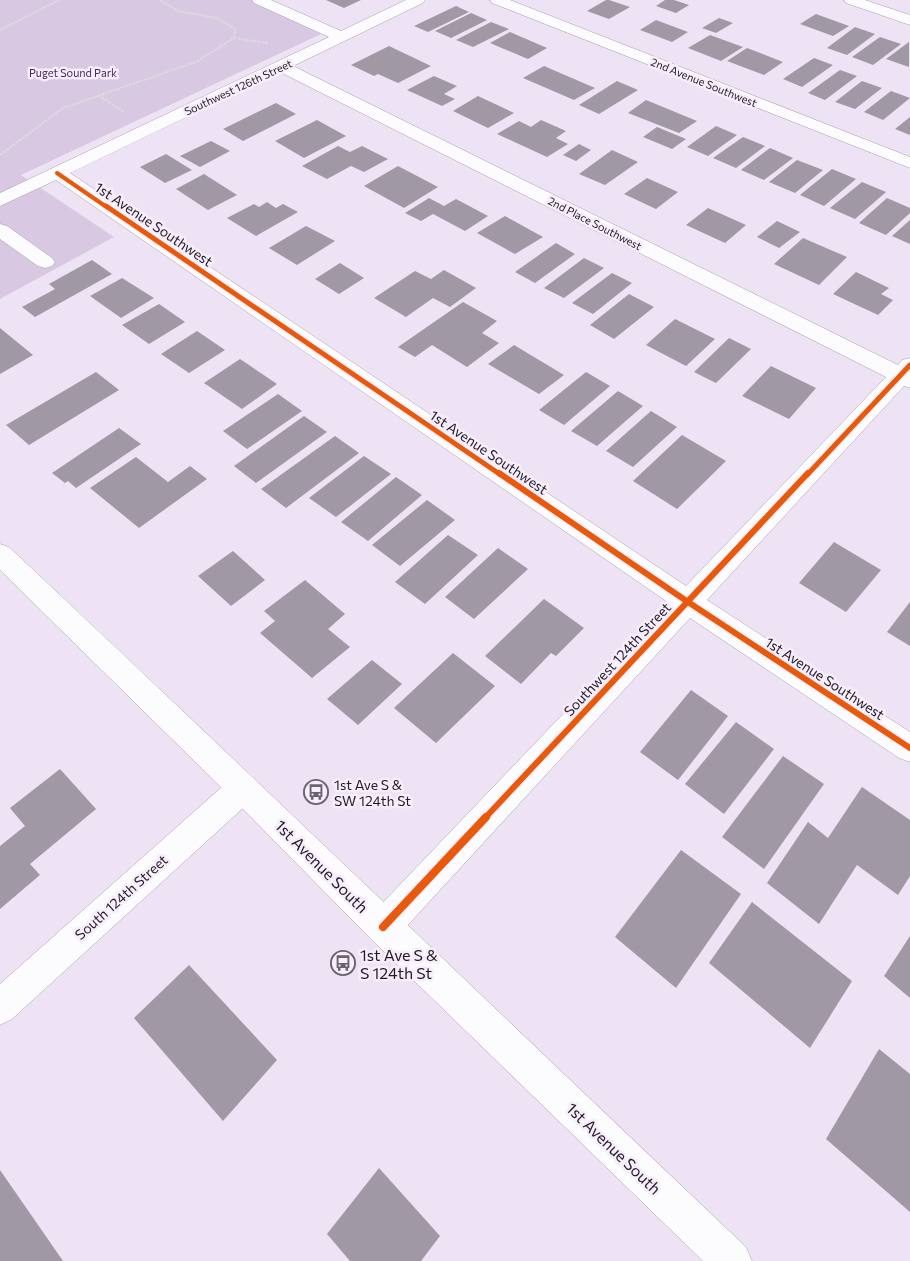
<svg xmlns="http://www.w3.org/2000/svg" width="910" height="1261" viewBox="0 0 910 1261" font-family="Commissioner,sans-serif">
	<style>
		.green { fill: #d8c8e2 }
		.building { fill: #a098a5 }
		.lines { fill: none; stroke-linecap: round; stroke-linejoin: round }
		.minor-casing { stroke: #a8a0ad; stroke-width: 1 }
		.major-casing { stroke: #a8a0ad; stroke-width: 1 }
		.path { stroke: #dddadf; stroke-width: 2; stroke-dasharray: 3 1; stroke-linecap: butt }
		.minor { fill: #fcfbfd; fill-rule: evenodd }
		.major { fill: #fcfbfd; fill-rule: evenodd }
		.cycleway-far3-casing { stroke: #f6eefb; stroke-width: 5.5 }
		.cycleway-far2-casing { stroke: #f6eefb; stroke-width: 8 }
		.cycleway-far1-casing { stroke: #f6eefb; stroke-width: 9 }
		.cycleway-casing { stroke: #f6eefb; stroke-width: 11 }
		.cycleway-far3 { stroke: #e8590c; stroke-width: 4 }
		.cycleway-far2 { stroke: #e8590c; stroke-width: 5 }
		.cycleway-far1 { stroke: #e8590c; stroke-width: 6 }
		.cycleway { stroke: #e8590c; stroke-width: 8 }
		.labels { text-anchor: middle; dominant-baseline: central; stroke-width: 5; stroke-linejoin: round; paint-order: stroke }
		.far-park-label { font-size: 11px; fill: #4d2661; stroke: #f6eefb }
		.far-street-label { font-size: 11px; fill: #231c27; stroke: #f6eefb }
		.street-label { font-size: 14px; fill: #231c27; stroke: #f6eefb }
		.poi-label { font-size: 14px; fill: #231c27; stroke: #f6eefb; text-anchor: start }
		.near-street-label { font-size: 16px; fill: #231c27; stroke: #f6eefb }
		.near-poi-label { font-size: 16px; fill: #231c27; stroke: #f6eefb; text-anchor: start }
	</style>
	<rect width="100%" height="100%" fill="#eee3f4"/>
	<path class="green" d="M0 0H250L321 34 21 175 114 237 0 299Z"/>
	<g class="building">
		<path d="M326 0H361L344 8Z"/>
		<path d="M606 0H609L630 7 609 19 587 11Z"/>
		<path d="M665 0H674L689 5 676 13 656 6Z"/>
		<path d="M456 6 469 12 428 32 414 26Z"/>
		<path d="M471 13 487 20 451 38 435 31Z"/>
		<path d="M816 14 849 26 833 36 800 24Z"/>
		<path d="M719 18 733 23 716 33 702 28Z"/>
		<path d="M656 20 688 32 672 42 640 30Z"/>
		<path d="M491 22 509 29 473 47 456 40Z"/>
		<path d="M855 27 875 34 847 55 827 48Z"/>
		<path d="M510 32 547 48 528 59 490 43Z"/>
		<path d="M710 35 743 47 721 61 688 48Z"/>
		<path d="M880 37 901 44 873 65 852 57Z"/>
		<path d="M909 42V67L886 59Z"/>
		<path d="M389 46 431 66 398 83 378 74 374 76 351 65Z"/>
		<path d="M747 48 783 62 764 75 727 61Z"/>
		<path d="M814 58 833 65 802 87 783 79Z"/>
		<path d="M544 66 595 88 574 100 523 78Z"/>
		<path d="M840 70 857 76 825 100 808 93Z"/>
		<path d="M434 76 457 86 444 94 455 99 442 106 407 90Z"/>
		<path d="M617 81 638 90 599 114 579 105Z"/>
		<path d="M862 81 882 88 855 109 835 102Z"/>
		<path d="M891 91 910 98 883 120 864 112Z"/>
		<path d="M478 96 514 113 488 128 453 111Z"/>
		<path d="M646 100 697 121 679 133 628 113Z"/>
		<path d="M276 103 296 114 243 141 223 129Z"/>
		<path d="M910 117V135L895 129Z"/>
		<path d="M317 120 346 136 304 158 275 141Z"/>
		<path d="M541 120 566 131 556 138 568 144 547 157 497 134 519 121 531 127Z"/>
		<path d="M716 126 737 135 708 156 687 147Z"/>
		<path d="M657 127 686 139 672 149 643 137Z"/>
		<path d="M743 137 765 146 736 168 713 158Z"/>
		<path d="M211 141 230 151 200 167 180 156Z"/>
		<path d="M579 144 591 150 576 161 563 155Z"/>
		<path d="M338 146 350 152 362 146 388 159 364 172 351 166 327 179 302 166Z"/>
		<path d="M770 148 793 158 764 180 741 170Z"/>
		<path d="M612 150 638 162 605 185 579 174Z"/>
		<path d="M166 154 192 170 165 183 140 167Z"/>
		<path d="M797 160 823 170 795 193 769 182Z"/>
		<path d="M398 166 438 187 404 208 364 186Z"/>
		<path d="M832 169 856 179 824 206 800 195Z"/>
		<path d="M204 174 237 195 208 210 176 189Z"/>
		<path d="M647 178 678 192 656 209 624 194Z"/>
		<path d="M862 182 886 192 855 219 830 208Z"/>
		<path d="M429 198 444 206 456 199 488 216 465 231 433 214 421 221 405 213Z"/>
		<path d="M887 198 910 208V213L886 235 859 223Z"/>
		<path d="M267 202 276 208 283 204 298 212 256 236 227 218 254 204 259 207Z"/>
		<path d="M708 208 746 225 725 243 686 225Z"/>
		<path d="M505 216 543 237 515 254 477 233Z"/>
		<path d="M910 220V244L892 236Z"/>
		<path d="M777 221 800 232 779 248 757 237Z"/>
		<path d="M306 226 335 241 297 265 269 248Z"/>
		<path d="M803 238 847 257 819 285 774 264Z"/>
		<path d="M556 243 575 254 535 283 515 272Z"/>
		<path d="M584 258 604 268 564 298 544 288Z"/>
		<path d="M92 260 112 274 35 317 22 307 55 289 49 284Z"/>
		<path d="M340 263 364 278 339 294 315 279Z"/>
		<path d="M444 270 476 288 450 307 433 298 406 317 374 298 415 271 431 279Z"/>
		<path d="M856 272 889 288 881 294 893 300 878 315 833 294Z"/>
		<path d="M612 273 632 283 593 314 572 303Z"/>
		<path d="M122 278 154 298 121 318 90 296Z"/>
		<path d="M629 294 654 307 614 339 590 325Z"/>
		<path d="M463 302 497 321 482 333 499 343 467 367 432 345 415 357 398 347Z"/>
		<path d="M159 304 185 322 149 344 122 325Z"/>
		<path d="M675 319 715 339 686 366 646 345Z"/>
		<path d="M0 328 33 355 0 374Z"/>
		<path d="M197 331 225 350 189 373 161 354Z"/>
		<path d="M729 338 751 349 716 383 694 372Z"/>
		<path d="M514 345 564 375 539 394 488 364Z"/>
		<path d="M240 359 277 384 242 409 204 383Z"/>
		<path d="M771 366 816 388 789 419 742 396Z"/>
		<path d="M96 372 119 390 29 445 6 425Z"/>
		<path d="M586 372 610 386 564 425 539 410Z"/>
		<path d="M618 391 643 406 597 446 571 431Z"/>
		<path d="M278 394 302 411 247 449 223 431Z"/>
		<path d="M651 411 677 427 633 467 606 451Z"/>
		<path d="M304 416 327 432 256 483 234 466Z"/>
		<path d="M119 428 141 444 76 488 68 481 65 483 52 473Z"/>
		<path d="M682 435 726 461 677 509 633 481Z"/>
		<path d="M335 436 359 453 286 508 261 489Z"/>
		<path d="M364 456 391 474 336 517 309 498Z"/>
		<path d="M136 457 168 482 190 466 207 479 139 528 90 488Z"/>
		<path d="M396 477 422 495 368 541 341 522Z"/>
		<path d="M427 500 455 520 400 566 372 545Z"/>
		<path d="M448 535 478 555 425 604 395 582Z"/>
		<path d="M834 542 881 570 846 612 799 583Z"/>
		<path d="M498 548 528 569 474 619 445 597Z"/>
		<path d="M233 551 265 580 231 606 198 576Z"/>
		<path d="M305 580 345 614 328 629 350 647 312 678 260 633 275 621 264 611Z"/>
		<path d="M544 599 584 628 556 656 551 653 521 684 485 656Z"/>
		<path d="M910 602V646L887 632Z"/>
		<path d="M453 653 495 686 436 743 394 708Z"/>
		<path d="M372 660 402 684 358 725 327 699Z"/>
		<path d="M691 690 728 716 678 780 640 752Z"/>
		<path d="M736 722 774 749 724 814 685 784Z"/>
		<path d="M783 756 824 784 764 869 722 837Z"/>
		<path d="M60 769 96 809 30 864 40 875 0 909V846L25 826 10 808Z"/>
		<path d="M862 787 910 820V876L898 895 857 865 819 924 767 883 808 822 828 838Z"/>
		<path d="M681 850 741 894 676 988 615 937Z"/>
		<path d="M752 902 852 981 810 1048 709 963Z"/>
		<path d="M910 936V998L884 976Z"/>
		<path d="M189 965 277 1060 223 1121 134 1018Z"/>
		<path d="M879 1049 910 1074V1212L826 1139Z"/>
		<path d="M379 1168 440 1236 421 1261H350L327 1234Z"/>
		<path d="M0 1170 63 1261H0Z"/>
	</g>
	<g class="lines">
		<defs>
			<g id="minor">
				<path d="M252 0H271L341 31 406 0H425L423 3 293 66 898 365 902 360 910 358V388L904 386 707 600 910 732V762L899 758 690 618 395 939 383 944 371 939 366 927 371 915 669 603 56 180 0 206V193L329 37 254 3ZM280 72 886 377 686 586 70 173Z"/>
				<path d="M490 0H510L910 157V168L492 3Z"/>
				<path d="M844 0H865L910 15V25L846 3Z"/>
				<path d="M0 224 7 226 52 258 55 262 52 266 45 268 38 266 0 239Z"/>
				<path d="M243 774 254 778 258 788 254 798 12 1019 0 1025V984L232 778Z"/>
			</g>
			<path id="major" d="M0 544 9 547C256 779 500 1014 746 1247L752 1261H703L371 939 232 798 0 570Z"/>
		</defs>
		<use href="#minor" class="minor-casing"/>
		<use href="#major" class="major-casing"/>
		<g class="path">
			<path d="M160 0 178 11 217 18 235 29 234 38"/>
			<path d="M0 30 59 0"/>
			<path d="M98 95 124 112"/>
			<path d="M0 155 63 108 196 62 234 38 268 43"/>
		</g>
		<use href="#minor" class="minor"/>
		<use href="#major" class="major"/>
		<defs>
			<path id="cycleway-far3" d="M57 173 108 208"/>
			<g id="cycleway-far2">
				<path d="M106 206 501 475"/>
				<path d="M807 475 910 365"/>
			</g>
			<g id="cycleway-far1">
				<path d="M499 473 688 602 910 748"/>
				<path d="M485 818 808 473"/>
			</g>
			<path id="cycleway" d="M383 927 486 817"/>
		</defs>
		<use href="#cycleway-far3" class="cycleway-far3-casing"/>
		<use href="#cycleway-far2" class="cycleway-far2-casing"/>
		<use href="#cycleway-far1" class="cycleway-far1-casing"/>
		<use href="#cycleway" class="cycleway-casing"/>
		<use href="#cycleway-far3" class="cycleway-far3"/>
		<use href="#cycleway-far2" class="cycleway-far2"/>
		<use href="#cycleway-far1" class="cycleway-far1"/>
		<use href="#cycleway" class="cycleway"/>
	</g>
	<defs>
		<symbol id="bus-ring" viewBox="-11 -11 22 22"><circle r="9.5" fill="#f6eefb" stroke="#6a626f" stroke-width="1.5"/><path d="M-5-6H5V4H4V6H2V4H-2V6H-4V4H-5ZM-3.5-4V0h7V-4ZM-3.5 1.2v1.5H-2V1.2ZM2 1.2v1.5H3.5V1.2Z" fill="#6a626f"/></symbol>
	</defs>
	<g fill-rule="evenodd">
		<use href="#bus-ring" x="302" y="778" width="28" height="28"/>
		<use href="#bus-ring" x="329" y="949" width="28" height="28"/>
	</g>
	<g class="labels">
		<g class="far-park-label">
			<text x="73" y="72">Puget Sound Park</text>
		</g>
		<g class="far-street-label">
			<text transform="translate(704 82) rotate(22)">2nd Avenue Southwest</text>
			<text transform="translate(238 87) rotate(-25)">Southwest 126th Street</text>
			<text transform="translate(595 223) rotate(27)">2nd Place Southwest</text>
		</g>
		<g class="street-label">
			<text transform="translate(154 224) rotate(34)">1st Avenue Southwest</text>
			<text transform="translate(489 452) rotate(34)">1st Avenue Southwest</text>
			<text transform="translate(617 659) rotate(-47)">Southwest 124th Street</text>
			<text transform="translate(825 678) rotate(33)">1st Avenue Southwest</text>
			<text transform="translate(121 897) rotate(-42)">South 124th Street</text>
		</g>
		<g class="poi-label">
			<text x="334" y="784">1st Ave S &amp;<tspan x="334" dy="16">SW 124th St</tspan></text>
		</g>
		<g class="near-street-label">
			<text transform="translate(322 866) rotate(45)">1st Avenue South</text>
			<text transform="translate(614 1148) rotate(44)">1st Avenue South</text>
		</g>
		<g class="near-poi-label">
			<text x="360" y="954">1st Ave S &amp;<tspan x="360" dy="18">S 124th St</tspan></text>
		</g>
	</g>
</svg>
